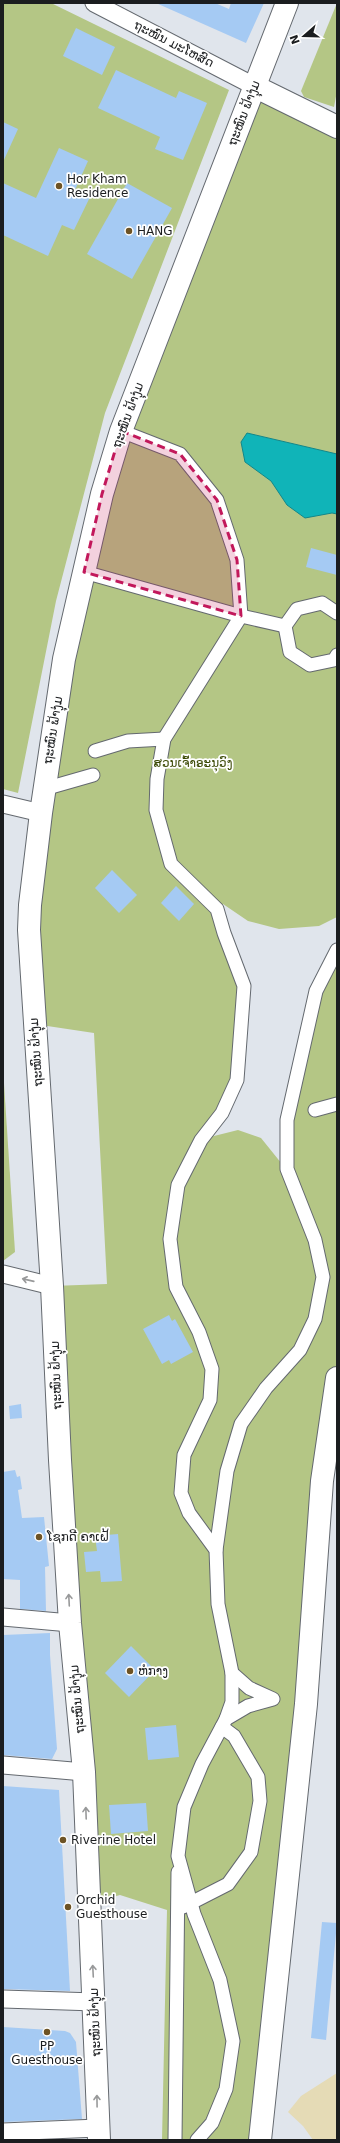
<svg xmlns="http://www.w3.org/2000/svg" width="340" height="2143" viewBox="0 0 340 2143" font-family="'DejaVu Sans','Noto Sans Lao',sans-serif">
	<style>
		.green { fill: #b4c685 }
		.sand { fill: #e5dbb6 }
		.water { fill: #10b4b8; stroke: #13878a }
		.building { fill: #a5caf3 }
		.lines { fill: none; stroke-linecap: round; stroke-linejoin: round }
		.pedestrian-casing { stroke: #64696f; stroke-width: 15 }
		.minor-casing { stroke: #64696f; stroke-width: 19 }
		.tertiary-casing { stroke: #64696f; stroke-width: 24 }
		.pedestrian { stroke: #fff; stroke-width: 13 }
		.minor { stroke: #fff; stroke-width: 17 }
		.tertiary { stroke: #fff; stroke-width: 22 }
		.oneway { stroke: #98999a }
		.marked { fill: #c2185b; fill-opacity: 0.2; stroke: #c2185b; stroke-width: 3; stroke-dasharray: 8 5; stroke-linejoin: round }
		.poi-dot { fill: #6d5325; stroke: #fff; stroke-width: 1.5 }
		.labels { text-anchor: middle; dominant-baseline: central; stroke-width: 3.5; stroke-linejoin: round; paint-order: stroke }
		.street-label { font-size: 12px; fill: #1b1d1f; stroke: #fff }
		.poi-label { font-size: 12px; fill: #1b1d1f; stroke: #fff; text-anchor: start }
		.park-label { font-size: 12px; fill: #3a4803; stroke: #fff }
	</style>
	<rect width="100%" height="100%" fill="#e0e5ec"/>
	<g class="green">
		<path d="M3 3H51L229 90 105 413 56 601 18 793 3 789Z"/>
		<path d="M337 3V91L334 107 304 97 301 91Z"/>
		<path d="M254 86 337 127V917L319 926 279 929 248 921 223 904 217 909 244 986 237 1080 202 1139 238 1130 261 1138 286 1169 287 1120 316 991 337 950V1378L261 2140H162L167 1910 120 1895 91 1903 52 1286 107 1284 94 1033 34 1024 29 930 91 540Z"/>
		<path d="M3 1068 15 1252 3 1261Z"/>
	</g>
	<path class="sand" d="M337 2073V2140H313L303 2126 288 2112 301 2096Z"/>
	<path class="water" d="M247 433 337 454V514L332 513 305 518 287 505 271 481 245 462 241 442Z"/>
	<g class="building">
		<path d="M156 3H215L229 9 231 3H264L246 43Z"/>
		<path d="M76 28 115 47 102 75 63 56Z"/>
		<path d="M116 70 176 98 179 91 207 103 183 160 155 149 160 137 98 108Z"/>
		<path d="M3 122 18 129 3 162Z"/>
		<path d="M59 148 88 161 75 190 90 197 74 230 62 225 48 256 3 235V183L36 198Z"/>
		<path d="M127 183 172 208 132 279 87 254Z"/>
		<path d="M311 548 337 555V575L306 567Z"/>
		<path d="M112 870 137 895 119 913 95 888Z"/>
		<path d="M176 886 194 904 179 921 161 903Z"/>
		<path d="M169 1315 172 1321 175 1319 193 1352 171 1364 169 1360 162 1364 143 1329Z"/>
		<path d="M21 1404 22 1418 10 1419 9 1406Z"/>
		<path d="M15 1470 17 1477 20 1476 22 1489 18 1490 22 1518 44 1517 49 1566 45 1567 46 1611 20 1609V1580L3 1579V1472Z"/>
		<path d="M118 1534 122 1581 101 1582 100 1571 86 1572 84 1552 97 1551 95 1536Z"/>
		<path d="M50 1633V1655L57 1749 52 1759 3 1755V1635Z"/>
		<path d="M131 1646 155 1670 129 1697 105 1673Z"/>
		<path d="M176 1725 179 1757 148 1760 145 1728Z"/>
		<path d="M3 1786 59 1790 70 1991 3 1989Z"/>
		<path d="M146 1803 148 1831 111 1834 109 1805Z"/>
		<path d="M322 1922 337 1923 326 2040 311 2038Z"/>
		<path d="M3 2027 65 2031 70 2033 76 2042 82 2119 3 2122Z"/>
	</g>
	<g class="lines">
		<defs>
			<g id="pedestrian">
				<path d="M121 431 180 454 217 500 237 560 241 616 164 739 157 779 156 810 171 864 217 909 224 933 244 986 237 1080 222 1113 201 1140 178 1185 170 1239 176 1287 199 1332 212 1369 210 1400 184 1455 181 1493 189 1513 216 1550 218 1604 232 1673 249 1688 273 1699 248 1706 226 1719 202 1764 184 1807 178 1856 194 1914 220 1980 233 2041 226 2089 212 2123 197 2140"/>
				<path d="M84 572 241 616 285 626"/>
				<path d="M337 613 322 603 297 609 285 626 290 652 310 665 334 660 337 655"/>
				<path d="M95 751 128 741 164 739"/>
				<path d="M44 789 93 775"/>
				<path d="M315 1110 337 1104"/>
				<path d="M216 1550 227 1471 241 1424 266 1388 300 1350 315 1319 323 1277 315 1240 287 1169V1120L316 991 337 950"/>
				<path d="M226 1719 232 1702V1673"/>
				<path d="M183 1907 228 1884 251 1852 260 1801 258 1777 234 1736 222 1727"/>
				<path d="M175 2140 178 1872"/>
			</g>
			<g id="minor">
				<path d="M94 3 254 86"/>
				<path d="M3 804 41 813"/>
				<path d="M3 1274 52 1286"/>
				<path d="M3 1617 70 1623"/>
				<path d="M3 1765 84 1772"/>
				<path d="M3 1999 95 2002"/>
				<path d="M3 2132 98 2128"/>
			</g>
			<g id="tertiary">
				<path d="M254 86 337 127"/>
				<path d="M99 2140 84 1772 70 1623 60 1460 52 1286 29 930 30 905 41 813 64 659 102 494 121 431 287 3"/>
				<path d="M260 2140 306 1704 322 1481 337 1378"/>
			</g>
		</defs>
		<use href="#pedestrian" class="pedestrian-casing"/>
		<use href="#minor" class="minor-casing"/>
		<use href="#tertiary" class="tertiary-casing"/>
		<use href="#pedestrian" class="pedestrian"/>
		<use href="#minor" class="minor"/>
		<use href="#tertiary" class="tertiary"/>
	</g>
	<defs><path id="oneway-shaft" d="M-6 0H5M1.5-3L5.5 0L1.5 3" fill="none" stroke-width="1.6" stroke-linecap="round" stroke-linejoin="round"/></defs>
	<g class="oneway">
		<use href="#oneway-shaft" transform="translate(28 1280) rotate(-167)"/>
		<use href="#oneway-shaft" transform="translate(69 1600) rotate(-93)"/>
		<use href="#oneway-shaft" transform="translate(86 1813) rotate(-92)"/>
		<use href="#oneway-shaft" transform="translate(93 1971) rotate(-93)"/>
		<use href="#oneway-shaft" transform="translate(97 2101) rotate(-91)"/>
	</g>
	<path class="marked" d="M121 431 180 454 217 500 237 560 241 616 84 572 102 494Z"/>
	<g class="poi-dot">
		<circle cx="59" cy="186" r="4"/>
		<circle cx="129" cy="231" r="4"/>
		<circle cx="39" cy="1537" r="4"/>
		<circle cx="130" cy="1671" r="4"/>
		<circle cx="63" cy="1840" r="4"/>
		<circle cx="68" cy="1907" r="4"/>
		<circle cx="47" cy="2032" r="4"/>
	</g>
	<g class="labels">
		<g class="street-label">
			<text transform="translate(174 44) rotate(27)">ຖະໜົນ ມະໂຫສົດ</text>
			<text transform="translate(244 113) rotate(-69)">ຖະໝົນ ຟ້າງຸ່ມ</text>
			<text transform="translate(128 415) rotate(-70)">ຖະໝົນ ຟ້າງຸ່ມ</text>
			<text transform="translate(53 730) rotate(-81)">ຖະໝົນ ຟ້າງຸ່ມ</text>
			<text transform="translate(36 1052) rotate(-94)">ຖະໝົນ ຟ້າງຸ່ມ</text>
			<text transform="translate(56 1375) rotate(-92)">ຖະໝົນ ຟ້າງຸ່ມ</text>
			<text transform="translate(77 1699) rotate(-95)">ຖະໝົນ ຟ້າງຸ່ມ</text>
			<text transform="translate(95 2022) rotate(-92)">ຖະໝົນ ຟ້າງຸ່ມ</text>
		</g>
		<g class="poi-label">
			<text x="67" y="179">Hor Kham<tspan x="67" dy="14">Residence</tspan></text>
			<text x="137" y="231">HANG</text>
			<text x="47" y="1537">ໂຊກດີ ຄາເຝ້</text>
			<text x="138" y="1671">ຫໍກາງ</text>
			<text x="71" y="1840">Riverine Hotel</text>
			<text x="76" y="1900">Orchid<tspan x="76" dy="14">Guesthouse</tspan></text>
			<text x="47" y="2046" text-anchor="middle">PP<tspan x="47" dy="14">Guesthouse</tspan></text>
		</g>
		<g class="park-label">
			<text x="193" y="763">ສວນເຈົ້າອະນຸວົງ</text>
		</g>
	</g>
	<rect width="340" height="2143" fill="none" stroke="#1b1d1f" stroke-width="8"/>
	<g transform="translate(304 36) rotate(250)" stroke="#ffffff" stroke-width="3" paint-order="stroke">
	<path d="M0-3L7 15L0 10L-7 15Z" fill="#1b1d1f"/>
	<text y="-6" font-size="11" font-weight="bold" text-anchor="middle" fill="#1b1d1f">N</text>
	</g>
</svg>
